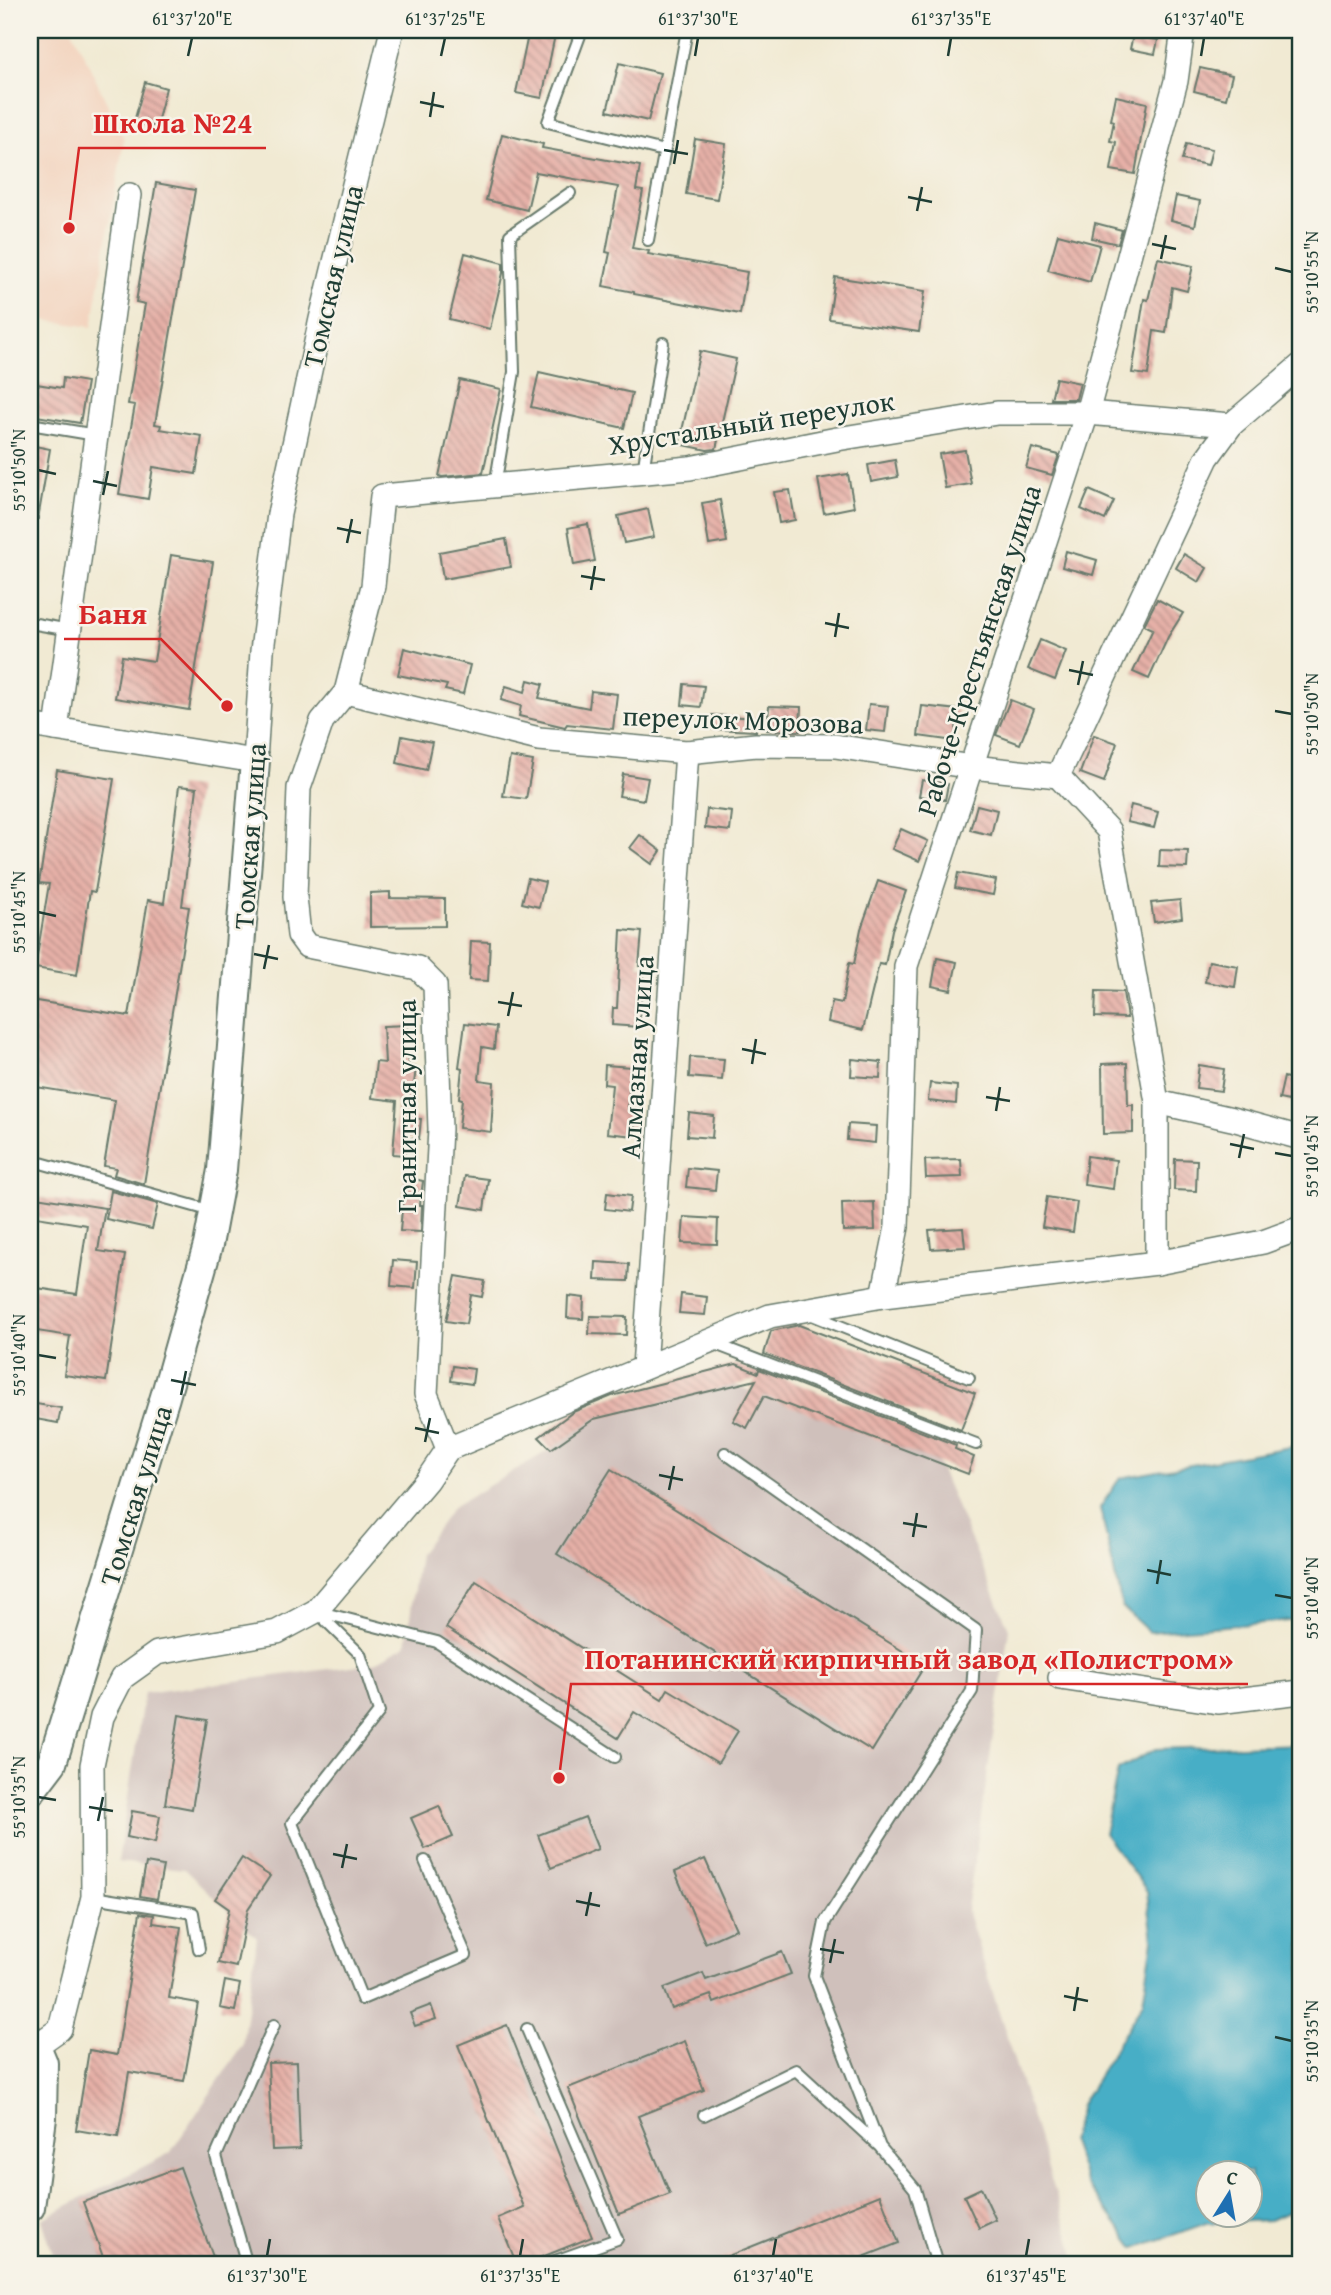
<svg xmlns="http://www.w3.org/2000/svg" width="1331" height="2295" viewBox="0 0 1331 2295" font-family="'Gentium Book Plus',serif">
	<style>
		.built { fill: #f3d4bf }
		.industrial { fill: #cfc0bb }
		.water { fill: #46aec6; stroke: #32767d; stroke-width: 2; fill-rule: evenodd }
		.building { fill: url(#building-back-hatch) }
		.lines { fill: none; stroke-linecap: round; stroke-linejoin: round }
		.service-casing { stroke: #687a6c; stroke-width: 14 }
		.minor-casing { stroke: #687a6c; stroke-width: 26 }
		.tertiary-casing { stroke: #687a6c; stroke-width: 32 }
		.service { stroke: #fff; stroke-width: 10 }
		.minor { stroke: #fff; stroke-width: 23 }
		.tertiary { stroke: #fff; stroke-width: 28 }
		.ticks { fill: none; stroke: #1f3d34; stroke-width: 2.5 }
		.labels { text-anchor: middle; dominant-baseline: central; stroke-width: 5; stroke-linejoin: round; paint-order: stroke }
		.street-label { font-size: 28px; fill: #1f3d34; stroke: #f7f3e8 }
		.leader { fill: none; stroke: #d62828; stroke-width: 2.5 }
		.callout-dot { fill: #d62828; stroke: #f7f3e8; stroke-width: 2.5 }
		.callout-label { font-size: 30px; text-anchor: middle; font-weight: bold; fill: #d62828; stroke: #f7f3e8; stroke-width: 5; stroke-linejoin: round; paint-order: stroke }
		.neatline { fill: none; stroke: #1f3d34; stroke-width: 2.5 }
		.ticks-label { font-size: 18px; text-anchor: middle; fill: #1f3d34 }
	</style>
	<defs>
		<pattern id="building-back-hatch" width="6" height="6" patternUnits="userSpaceOnUse" patternTransform="scale(1.75)"><rect width="6" height="6" fill="#e6b0a7"/><path d="M-1 5l2 2M0 0l6 6M5-1l2 2" fill="none" stroke="#ba9089"/></pattern>
	</defs>
	<rect width="100%" height="100%" fill="#f7f3e8"/>
	<filter id="ink" filterUnits="userSpaceOnUse"><feTurbulence type="fractalNoise" baseFrequency=".0143" numOctaves="2"/><feDisplacementMap in="SourceGraphic" scale="14" xChannelSelector="R" yChannelSelector="G"/><feConvolveMatrix kernelMatrix="1 2 1 2 8 2 1 2 1" color-interpolation-filters="sRGB"/></filter>
	<filter id="wash" filterUnits="userSpaceOnUse"><feTurbulence type="fractalNoise" baseFrequency=".00686" numOctaves="4" result="noise"/><feDisplacementMap in="SourceGraphic" scale="28" xChannelSelector="R" yChannelSelector="G"/><feGaussianBlur stdDeviation="1.57" result="paint"/><feColorMatrix in="noise" values="0 0 0 0 0 0 0 0 0 0 0 0 0 0 0 0 0 1.4 0 .05"/><feComposite in="paint" operator="in"/></filter>
	<g filter="url(#wash)">
		<rect width="100%" height="100%" fill="#f1ead3"/>
		<path class="built" d="M30 30H72L124 139 92 327 30 318Z"/>
		<path class="industrial" d="M734 1385 937 1461 1009 1629 967 1910 1078 2265H56L42 2219 170 2153 242 2046 257 1938 184 1869 118 1862 144 1693 374 1663 406 1645 419 1554 453 1507 551 1449 594 1419Z"/>
		<g class="water">
			<path d="M1301 1445V1620L1149 1632 1122 1607 1100 1508 1120 1478Z"/>
			<path d="M1301 1744V2206L1270 2220 1207 2223 1135 2248 1086 2183 1071 2142 1081 2105 1143 2002 1153 1940 1147 1891 1104 1833 1118 1770 1156 1749ZM1208 2172H1250V2214H1208Z"/>
		</g>
		<g id="blocks">
			<g class="building">
				<path d="M529 30H556L542 98 516 93Z"/>
				<path d="M1133 35 1158 40 1155 54 1130 49Z"/>
				<path d="M619 63 660 73 648 121 607 111Z"/>
				<path d="M1200 68 1232 75 1226 99 1194 91Z"/>
				<path d="M145 82 166 88 156 127 134 122Z"/>
				<path d="M1116 96 1147 103 1135 174 1111 170 1116 142 1110 141 1114 121 1111 120Z"/>
				<path d="M502 134 543 144 542 148 640 166 636 190 643 191 632 248 649 251 648 254 747 272 740 314 634 294V292L603 286 610 253 606 252 618 187 536 172 527 210 486 200Z"/>
				<path d="M695 139 726 144 717 199 686 194Z"/>
				<path d="M1186 144 1212 149 1208 165 1182 160Z"/>
				<path d="M156 183 195 190 155 424 161 425 160 429 202 436 196 474 153 467 148 499 119 494 135 405 128 404 145 304 136 302Z"/>
				<path d="M1176 196 1200 201 1195 226 1171 220Z"/>
				<path d="M1095 223 1122 230 1118 244 1092 238Z"/>
				<path d="M1058 234 1100 245 1090 282 1048 270Z"/>
				<path d="M465 253 503 263V273L490 329 449 319Z"/>
				<path d="M1158 258 1193 266 1187 291 1172 287 1166 333 1154 331 1148 375 1132 373 1144 299 1148 300Z"/>
				<path d="M835 277 925 291 919 332 829 319Z"/>
				<path d="M700 351 736 359 716 449 707 450 679 444Z"/>
				<path d="M539 372 632 393 624 428 531 407Z"/>
				<path d="M63 378 87 382 80 423 30 415V383L62 388Z"/>
				<path d="M1056 378 1080 383 1076 399H1051Z"/>
				<path d="M460 380 501 389 483 473 442 477 439 476Z"/>
				<path d="M30 445 50 449 38 519H30Z"/>
				<path d="M1032 448 1059 455 1052 475 1026 468Z"/>
				<path d="M965 450 971 484 945 488 939 454Z"/>
				<path d="M895 460 898 477 871 482 868 465Z"/>
				<path d="M848 474 854 507 824 513 818 479Z"/>
				<path d="M790 490 795 520 779 523 774 492Z"/>
				<path d="M1089 490 1114 501 1105 520 1081 509Z"/>
				<path d="M720 500 727 542 709 545 702 503Z"/>
				<path d="M648 509 654 537 624 543 618 516Z"/>
				<path d="M588 524 595 561 574 565 568 528Z"/>
				<path d="M506 539 511 567 443 579 439 552Z"/>
				<path d="M1066 551 1097 560 1093 575 1062 567Z"/>
				<path d="M1184 554 1207 568 1199 582 1176 568Z"/>
				<path d="M171 555 213 562 189 710 115 698 122 656 154 661Z"/>
				<path d="M1157 599 1183 613 1168 637 1149 679 1133 672 1153 629 1144 625Z"/>
				<path d="M1040 640 1066 651 1055 680 1028 669Z"/>
				<path d="M404 648 470 665 463 694 445 690 447 685 398 675Z"/>
				<path d="M528 680 543 684 539 698 589 708 591 691 617 694 613 729 567 724 565 727 519 716 521 706 501 700 506 686 525 692Z"/>
				<path d="M684 684 704 686 701 707 682 705Z"/>
				<path d="M1010 700 1034 709 1020 744 996 735Z"/>
				<path d="M869 704 888 706 885 732 866 730Z"/>
				<path d="M769 706 801 707 800 731 767 730Z"/>
				<path d="M922 706 958 710 955 741 918 736Z"/>
				<path d="M712 715 756 718V731L711 729Z"/>
				<path d="M1094 735 1117 743 1104 782 1080 773Z"/>
				<path d="M402 736 432 742 426 770 397 763Z"/>
				<path d="M510 757 533 761 526 799 503 796Z"/>
				<path d="M57 770 114 779 95 892 90 891 77 975 35 968 49 884 39 883Z"/>
				<path d="M623 774 648 778 644 800 619 796Z"/>
				<path d="M922 780 948 784 945 800 919 796Z"/>
				<path d="M179 786 197 788 182 906 189 907 144 1184 114 1175 116 1168 104 1166 115 1100 30 1086V1000L129 1016 148 900 164 903Z"/>
				<path d="M977 805 997 810 991 835 970 830Z"/>
				<path d="M1131 805 1158 812 1154 828 1127 822Z"/>
				<path d="M707 809 732 812 730 831 705 828Z"/>
				<path d="M901 829 928 841 919 861 892 849Z"/>
				<path d="M640 835 661 851 652 864 630 848Z"/>
				<path d="M1160 850 1188 851 1187 868 1159 867Z"/>
				<path d="M958 873 996 880 993 895 955 888Z"/>
				<path d="M528 878 545 882 539 907 522 903Z"/>
				<path d="M878 881 906 891 892 930 885 965 879 964 863 1030 828 1022 832 1001 842 1003 849 963 854 964 861 929Z"/>
				<path d="M390 892V898L445 899V926L370 927V893Z"/>
				<path d="M1180 900 1182 918 1154 922 1151 903Z"/>
				<path d="M621 930 642 932 639 966H644L639 1027 612 1025 613 1008H617Z"/>
				<path d="M471 941 490 942 488 981 469 980Z"/>
				<path d="M937 958 957 962 951 990 932 986Z"/>
				<path d="M1209 961 1238 966 1235 987 1205 982Z"/>
				<path d="M1096 991 1123 992 1127 1018 1095 1017Z"/>
				<path d="M465 1023 496 1027 494 1049 482 1047 479 1080 494 1082 491 1132 459 1128 462 1099 459 1098 462 1068 459 1067Z"/>
				<path d="M408 1025 409 1066 416 1067 410 1118 421 1119 419 1139 407 1138 405 1155 393 1154 397 1101 372 1098 376 1062 385 1063 383 1026Z"/>
				<path d="M690 1057 724 1059 722 1080 689 1077Z"/>
				<path d="M852 1059 881 1062 880 1078 851 1076Z"/>
				<path d="M1127 1063 1128 1105H1133V1133L1103 1134 1102 1064Z"/>
				<path d="M605 1065 631 1067 628 1109 637 1110 634 1136 607 1133 612 1085 604 1084Z"/>
				<path d="M1199 1065 1224 1069 1221 1091 1196 1088Z"/>
				<path d="M1284 1077 1299 1081 1294 1102 1279 1099Z"/>
				<path d="M930 1083 957 1086 956 1104 928 1101Z"/>
				<path d="M689 1113 714 1116 712 1138 687 1136Z"/>
				<path d="M848 1124 876 1126 875 1143 847 1140Z"/>
				<path d="M1087 1156 1116 1160 1113 1189 1084 1185Z"/>
				<path d="M961 1159 962 1177 926 1178 925 1160Z"/>
				<path d="M1175 1159 1197 1160 1196 1191 1174 1190Z"/>
				<path d="M688 1168 717 1171 715 1190 686 1187Z"/>
				<path d="M465 1176 488 1179 484 1210 460 1206Z"/>
				<path d="M405 1177 423 1181 420 1205H422L421 1232 400 1231Z"/>
				<path d="M111 1191 158 1204 152 1229 106 1219Z"/>
				<path d="M607 1193 631 1196 629 1212 605 1209Z"/>
				<path d="M30 1196 105 1208 98 1251 125 1255 106 1381 64 1375 70 1336 30 1330V1287L77 1294 87 1225 30 1216Z"/>
				<path d="M1047 1197 1077 1202 1073 1232 1042 1227Z"/>
				<path d="M874 1202 875 1230 843 1231 842 1203Z"/>
				<path d="M684 1217 718 1219 717 1244 682 1243Z"/>
				<path d="M963 1228 965 1247 931 1249 929 1230Z"/>
				<path d="M393 1260 417 1262 415 1288 391 1286Z"/>
				<path d="M596 1262 629 1264 628 1281 595 1280Z"/>
				<path d="M456 1276 485 1281 482 1297 471 1295 466 1324 446 1321Z"/>
				<path d="M681 1294 707 1297 705 1315 679 1313Z"/>
				<path d="M568 1296 584 1298 583 1319 567 1318Z"/>
				<path d="M590 1316 627 1317 626 1335 589 1334Z"/>
				<path d="M799 1325 975 1393 961 1430 764 1354 771 1331Z"/>
				<path d="M736 1364 758 1373 759 1369 956 1445 955 1449 974 1457 968 1474 764 1396 747 1428 733 1421 756 1380 594 1419 551 1449 539 1437 573 1412 612 1396Z"/>
				<path d="M453 1366 474 1369 472 1384 451 1381Z"/>
				<path d="M30 1403 61 1408 58 1423 30 1418Z"/>
				<path d="M611 1469 925 1665 872 1751 557 1554Z"/>
				<path d="M476 1581 662 1699 668 1689 738 1731 718 1763 634 1712 618 1738 446 1628Z"/>
				<path d="M179 1715 207 1720 192 1809 165 1804Z"/>
				<path d="M439 1806 453 1837 425 1849 411 1818Z"/>
				<path d="M132 1811 160 1816 155 1843 127 1837Z"/>
				<path d="M585 1817 598 1849 551 1868 538 1835Z"/>
				<path d="M242 1858 270 1876 248 1909 236 1967 218 1963 229 1909 215 1899Z"/>
				<path d="M705 1859 736 1929 705 1943 675 1872Z"/>
				<path d="M146 1863 163 1866 157 1899 140 1896Z"/>
				<path d="M140 1913 154 1915 153 1923 181 1927 169 1998 198 2003 184 2081 129 2072 118 2137 76 2130 89 2050 117 2055Z"/>
				<path d="M782 1952 791 1974 714 2003 711 1995 672 2009 664 1988 703 1973 706 1980Z"/>
				<path d="M225 1981 240 1984 235 2011 220 2008Z"/>
				<path d="M431 2005 436 2019 415 2026 410 2013Z"/>
				<path d="M507 2025 592 2237 522 2265H517L498 2218 524 2207 458 2045Z"/>
				<path d="M685 2041 704 2090 638 2116 670 2194 619 2214 568 2088Z"/>
				<path d="M297 2062 300 2149 272 2150 268 2063Z"/>
				<path d="M180 2167 216 2265H106L83 2202Z"/>
				<path d="M981 2188 996 2220 979 2228 964 2196Z"/>
				<path d="M880 2195 899 2243 843 2265H706Z"/>
			</g>
		</g>
	</g>
	<g filter="url(#ink)">
		<use href="#blocks" fill-opacity="0" stroke="#687a6c" stroke-width="2"/>
		<g class="lines">
			<defs>
				<g id="service">
					<path d="M582 30 548 122 664 151"/>
					<path d="M648 240 687 30"/>
					<path d="M30 424 96 435"/>
					<path d="M643 472 663 343"/>
					<path d="M495 486 514 372 510 235 570 193"/>
					<path d="M30 623 70 630"/>
					<path d="M30 1160 212 1211"/>
					<path d="M810 1314 969 1378"/>
					<path d="M710 1342 976 1444"/>
					<path d="M725 1453 976 1630 972 1691 825 1922 814 1976 880 2147 915 2189 937 2265"/>
					<path d="M425 1861 466 1955 362 1999 292 1823 379 1712 360 1654 316 1611 437 1642 615 1757"/>
					<path d="M93 1897 193 1913 199 1949"/>
					<path d="M527 2029 617 2239 544 2265"/>
					<path d="M704 2115 796 2070 878 2145"/>
					<path d="M247 2265 216 2156 274 2025"/>
				</g>
				<g id="minor">
					<path d="M346 692 539 739 687 752 756 745 835 746 972 767 1058 776"/>
					<path d="M30 725 255 761 262 651 279 514 321 319 392 30"/>
					<path d="M56 729 129 195"/>
					<path d="M1157 1102 1232 1119 1301 1138"/>
					<path d="M1157 1263V1102L1109 831 1058 776 1207 458 1231 425 1301 365"/>
					<path d="M883 1296 897 1227 906 966 1087 413 1176 81 1183 30"/>
					<path d="M644 1367 687 752"/>
					<path d="M448 1449 426 1394 440 1129 435 985 418 968 307 946 299 935 295 897 299 788 322 721 346 692 373 586 382 496 690 468 837 439 997 413H1087L1231 425"/>
					<path d="M1060 1678 1218 1702 1301 1692"/>
					<path d="M36 2046 60 2029 93 1897 92 1765 102 1717 122 1678 157 1653 277 1632 316 1611 427 1480 448 1449 770 1316 883 1296 1157 1263 1263 1242 1301 1228"/>
				</g>
				<g id="tertiary">
					<path d="M30 1792 52 1763 165 1397 208 1245 222 1170 255 761"/>
					<path d="M30 2039 36 2046 43 2063 42 2118 30 2207"/>
				</g>
			</defs>
			<use href="#service" class="service-casing"/>
			<use href="#minor" class="minor-casing"/>
			<use href="#tertiary" class="tertiary-casing"/>
			<use href="#service" class="service"/>
			<use href="#minor" class="minor"/>
			<use href="#tertiary" class="tertiary"/>
		</g>
	</g>
	<path class="ticks" d="M188 56 192 38M441 56 445 38M695 56 698 38M948 56 951 38M1201 56 1204 38M420 102 444 107M430 117 434 92M664 150 688 154M674 164 678 140M908 197 932 202M917 211 922 187M1152 244 1176 249M1161 259 1166 235M1275 268 1292 272M38 470 56 474M93 481 117 486M103 495 108 471M337 528 361 533M347 543 352 519M581 576 605 580M591 590 595 566M825 623 849 628M835 637 839 613M1069 670 1093 675M1078 685 1083 661M1275 711 1292 714M38 912 56 916M254 954 278 959M264 969 269 945M498 1002 522 1006M508 1016 513 992M742 1049 766 1054M752 1064 756 1039M986 1097 1010 1101M996 1111 1000 1087M1230 1144 1254 1149M1275 1153 1292 1156M1239 1158 1244 1134M38 1355 56 1358M171 1380 196 1385M181 1395 186 1371M415 1428 439 1433M425 1442 430 1418M659 1475 683 1480M669 1490 674 1466M903 1523 927 1527M913 1537 917 1513M1147 1570 1171 1575M1157 1584 1161 1560M1275 1595 1292 1598M38 1797 56 1800M89 1807 113 1811M98 1821 103 1797M333 1854 357 1859M342 1868 347 1844M576 1901 600 1906M586 1916 591 1892M820 1949 844 1953M830 1963 835 1939M1064 1996 1088 2001M1074 2011 1078 1987M1275 2037 1292 2041M267 2256 270 2239M520 2256 523 2239M773 2256 776 2239M1026 2256 1029 2239"/>
	<g class="labels">
		<g class="street-label">
			<text transform="translate(332 276) rotate(-77)">Томская улица</text>
			<text transform="translate(751 422) rotate(-9)">Хрустальный переулок</text>
			<text transform="translate(978 650) rotate(-72)">Рабоче-Крестьянская улица</text>
			<text transform="translate(743 719) rotate(2)">переулок Морозова</text>
			<text transform="translate(249 836) rotate(-86)">Томская улица</text>
			<text transform="translate(636 1057) rotate(-86)">Алмазная улица</text>
			<text transform="translate(405 1106) rotate(-90)">Гранитная улица</text>
			<text transform="translate(135 1495) rotate(-73)">Томская улица</text>
		</g>
	</g>
	<path class="leader" d="M69 228L79 148H266M227 706L161 639H64M559 1778L571 1684H1248"/>
	<g class="callout-dot">
		<circle cx="69" cy="228" r="7"/>
		<circle cx="227" cy="706" r="7"/>
		<circle cx="559" cy="1778" r="7"/>
	</g>
	<g class="callout-label">
		<text x="173" y="133">Школа №24</text>
		<text x="113" y="624">Баня</text>
		<text x="909" y="1669">Потанинский кирпичный завод «Полистром»</text>
	</g>
	<rect width="1331" height="2295" fill="none" stroke="#f7f3e8" stroke-width="77"/>
	<g transform="translate(1229 2194) rotate(11)"><circle r="33" fill="#f7f3e8" stroke="#a1aaa0" stroke-width="2"/>
	<path d="M0-5L12 26L0 18L-12 26Z" fill="#1f6fb2"/>
	<text y="-10" font-size="19" font-weight="bold" text-anchor="middle" fill="#1f3d34">С</text>
	</g>
	<rect x="38" y="38" width="1254" height="2218" class="neatline"/>
	<g class="ticks-label">
		<text x="192" y="25">61°37'20"E</text>
		<text x="445" y="25">61°37'25"E</text>
		<text x="698" y="25">61°37'30"E</text>
		<text x="951" y="25">61°37'35"E</text>
		<text x="1204" y="25">61°37'40"E</text>
		<text transform="translate(1312 272) rotate(-90)" y="6">55°10'55"N</text>
		<text transform="translate(19 470) rotate(-90)" y="6">55°10'50"N</text>
		<text transform="translate(1312 714) rotate(-90)" y="6">55°10'50"N</text>
		<text transform="translate(19 912) rotate(-90)" y="6">55°10'45"N</text>
		<text transform="translate(1312 1156) rotate(-90)" y="6">55°10'45"N</text>
		<text transform="translate(19 1355) rotate(-90)" y="6">55°10'40"N</text>
		<text transform="translate(1312 1598) rotate(-90)" y="6">55°10'40"N</text>
		<text transform="translate(19 1797) rotate(-90)" y="6">55°10'35"N</text>
		<text transform="translate(1312 2041) rotate(-90)" y="6">55°10'35"N</text>
		<text x="267" y="2282">61°37'30"E</text>
		<text x="520" y="2282">61°37'35"E</text>
		<text x="773" y="2282">61°37'40"E</text>
		<text x="1026" y="2282">61°37'45"E</text>
	</g>
</svg>
